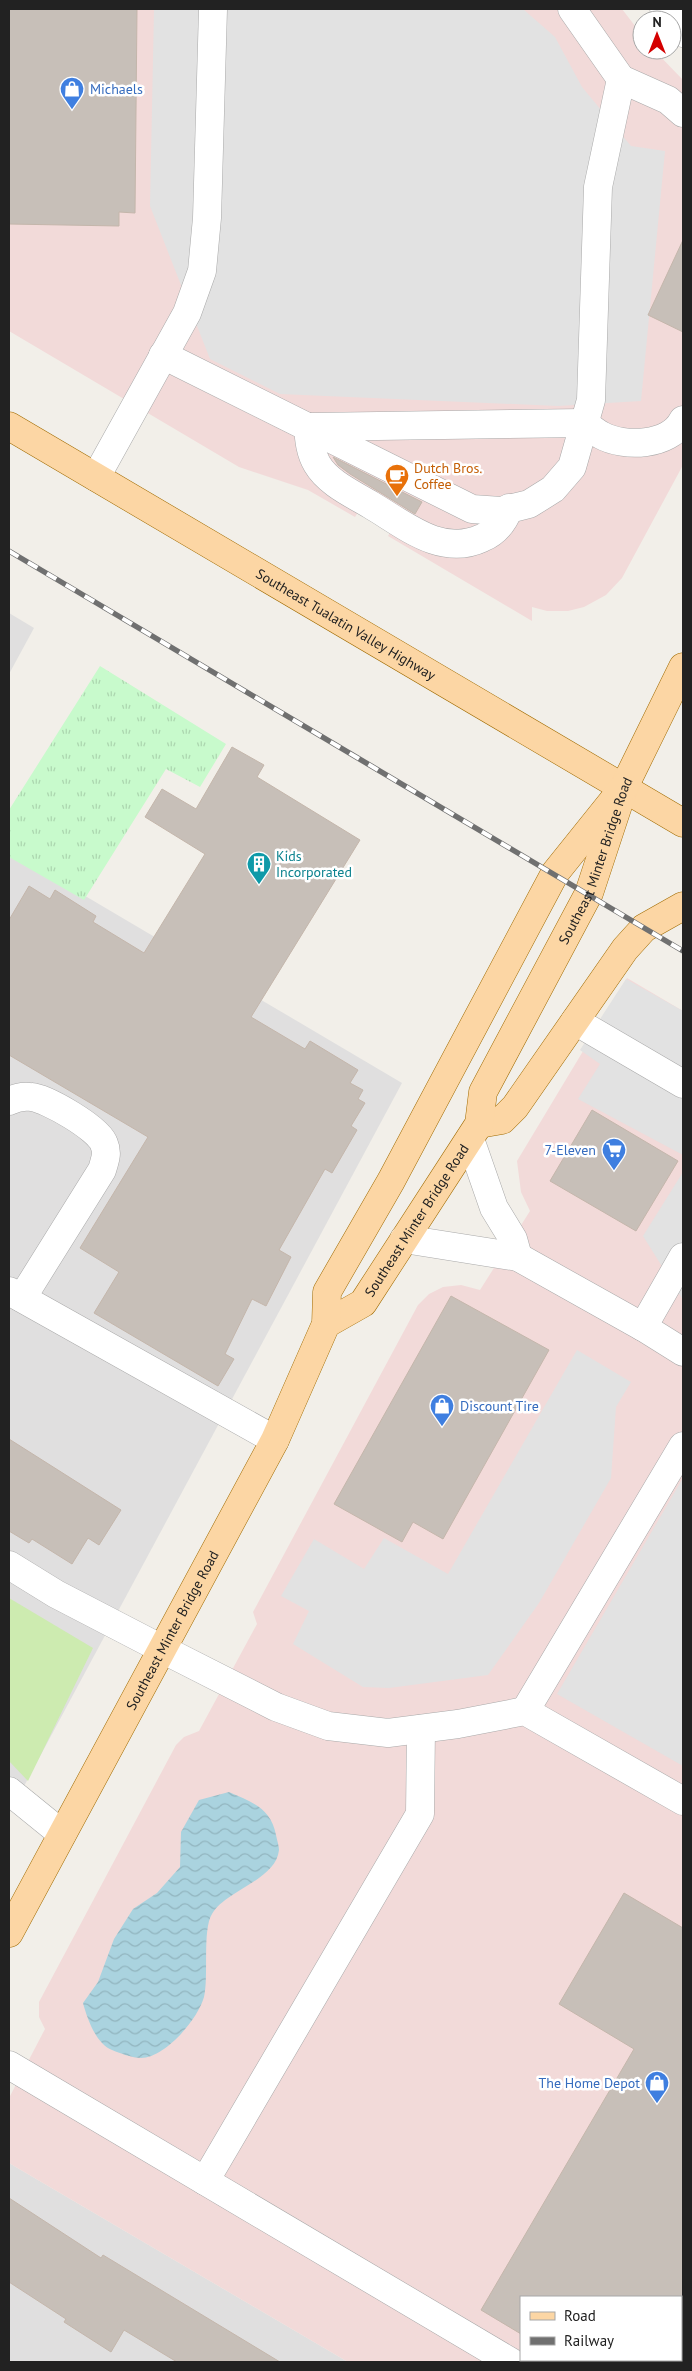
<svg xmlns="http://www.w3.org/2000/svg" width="692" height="2371" viewBox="0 0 692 2371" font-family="'PT Sans',sans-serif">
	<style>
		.residential { fill: #e0dfdf }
		.commercial { fill: #f2dad9; fill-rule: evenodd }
		.grass { fill: #cdebb0 }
		.park { fill: url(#park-tufts) }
		.parking { fill: #e2e2e2 }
		.water { fill: url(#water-waves) }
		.building { fill: #c7bfb8; stroke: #c4b6ab }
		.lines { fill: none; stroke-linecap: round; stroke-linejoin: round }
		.minor-casing { stroke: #a9a9a9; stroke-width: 29 }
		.major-casing { stroke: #a06b00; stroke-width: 29 }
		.minor { stroke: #fff; stroke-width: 28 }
		.major { stroke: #fcd6a4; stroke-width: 28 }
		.rail-casing { stroke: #707070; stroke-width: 5.5 }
		.rail { stroke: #fff; stroke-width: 4; stroke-dasharray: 11; stroke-linecap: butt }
		.labels { text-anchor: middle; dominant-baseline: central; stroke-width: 5; stroke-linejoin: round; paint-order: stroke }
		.shop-label { font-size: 14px; fill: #366cbe; stroke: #fff; text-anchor: start }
		.food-label { font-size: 14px; fill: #c56008; stroke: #fff; text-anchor: start }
		.street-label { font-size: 14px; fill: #222; stroke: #fff }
		.culture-label { font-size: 14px; fill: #0d838f; stroke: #fff; text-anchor: start }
	</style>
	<defs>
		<pattern id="park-tufts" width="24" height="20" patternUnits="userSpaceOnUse" patternTransform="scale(1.25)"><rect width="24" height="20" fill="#c8facc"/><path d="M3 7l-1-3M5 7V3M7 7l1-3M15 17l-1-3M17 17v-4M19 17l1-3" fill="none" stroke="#acd6af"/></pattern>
		<pattern id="water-waves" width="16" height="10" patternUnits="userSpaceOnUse" patternTransform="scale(1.25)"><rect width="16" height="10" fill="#aad3df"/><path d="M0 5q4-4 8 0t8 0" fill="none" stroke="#92b5bf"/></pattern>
	</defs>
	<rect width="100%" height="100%" fill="#f2efe9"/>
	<g class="residential">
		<path d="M9 613 34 628 9 674Z"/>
		<path d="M9 851 402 1083 9 1814Z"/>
		<path d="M9 2163 348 2362H9Z"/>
	</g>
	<g class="commercial">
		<path d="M9 9H622L642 35V50H654L683 80V465L622 578 606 595 584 607 568 611H547L532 607V621L388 536 392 529 360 509 355 517 308 490 239 467 9 331Z"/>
		<path d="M627 978 683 1011V2362H348L9 2163V2098L45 2029 39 2017V2002L176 1745 184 1737 199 1731 257 1624 253 1612 418 1305 429 1294 443 1287 461 1285 480 1290 530 1211 521 1192 517 1161ZM521 2297H681V2360H521Z"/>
	</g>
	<path class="grass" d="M9 1598 93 1648 28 1781 9 1761Z"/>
	<path class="park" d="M100 666 226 744 200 787 166 769 84 900 9 857V810Z"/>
	<g class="parking">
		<path d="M154 9H523L555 37 582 87 631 146 665 151 641 401 558 406 280 394 210 359 150 206Z"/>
		<path d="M626 979 683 1011V1155L578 1099 600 1064 580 1050Z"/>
		<path d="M683 1172V1300L643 1236Z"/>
		<path d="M577 1350 631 1382 616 1407 611 1478 539 1603 488 1675 389 1688 363 1687 293 1644 309 1611 281 1596 314 1539 364 1569 384 1538 448 1574Z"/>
		<path d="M683 1478V1766L557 1694Z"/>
	</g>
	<path class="water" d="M229 1792C252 1802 271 1808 276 1835 277 1840 279 1846 279 1850 276 1880 226 1890 212 1914 202 1930 209 1977 204 1997 198 2019 165 2058 141 2058 133 2058 119 2053 112 2050 96 2044 87 2018 83 2003L98 1982 114 1939 133 1909 157 1893 180 1867 181 1832 199 1800Z"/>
	<g class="building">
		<path d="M9 9H137L135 213 119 212V226L9 224Z"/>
		<path d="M683 240V332L648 315Z"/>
		<path d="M333 457 422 502 415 514 350 474 338 465Z"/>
		<path d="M232 747 264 765 257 777 360 840 251 1017 305 1049 310 1041 358 1070 350 1083 363 1090 358 1099 365 1103 351 1126 357 1130 332 1173 325 1169 279 1250 291 1257 266 1306 252 1299 225 1354 234 1359 218 1386 94 1313 119 1272 80 1248 148 1137 9 1055V920L29 886 50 899 55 890 96 916 93 922 144 953 205 854 145 817 162 789 196 809Z"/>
		<path d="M592 1110 678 1161 636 1231 550 1181Z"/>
		<path d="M451 1296 549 1350 443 1539 413 1522 402 1542 334 1504Z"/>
		<path d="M9 1439 121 1510 99 1545 88 1538 72 1564 32 1539 29 1543 9 1531Z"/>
		<path d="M624 1893 683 1928V2297H521V2334L481 2310 634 2049 559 2004Z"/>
		<path d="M9 2198 101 2258 103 2255 280 2362H177L124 2330 111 2352 64 2322 66 2319 9 2282Z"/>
	</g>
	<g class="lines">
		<defs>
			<g id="minor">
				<path d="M664 9 683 33"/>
				<path d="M621 79 668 100 683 113"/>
				<path d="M163 355 472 509 501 511 529 504 553 489 572 467 591 400 598 187 621 79 572 9"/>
				<path d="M308 427C309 440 310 452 317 464 328 483 353 494 371 505 405 525 441 557 482 538 496 532 504 522 509 508"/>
				<path d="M312 427 584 423C590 427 595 432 601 435 624 448 670 446 683 420"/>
				<path d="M96 477 187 313 202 271 207 218 213 9"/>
				<path d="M575 1021 683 1084"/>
				<path d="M9 1101C15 1098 24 1096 31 1097 46 1098 100 1129 104 1144 108 1153 105 1160 102 1170L22 1298"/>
				<path d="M470 1139 494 1208 513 1239 518 1257"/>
				<path d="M404 1239 518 1257 643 1327 683 1257"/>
				<path d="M9 1291 275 1440"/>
				<path d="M643 1327 683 1352"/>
				<path d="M9 1565 56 1594 162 1649 276 1707 328 1726 388 1733 458 1724 525 1711 683 1801"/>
				<path d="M525 1711 683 1446"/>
				<path d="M9 1791 62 1834"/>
				<path d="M9 2065 511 2362"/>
				<path d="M205 2181 420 1814 421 1729"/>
			</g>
			<g id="major">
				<path id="s1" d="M9 426 683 823"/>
				<path d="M479 1124 502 1120 515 1107 625 949 644 928 683 906"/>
				<path id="s2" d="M326 1324 363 1303 479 1124 483 1092 589 893 624 787 683 667"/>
				<path id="s3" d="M9 1933 275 1440 326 1324 327 1292 391 1181 555 873 624 787"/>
			</g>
		</defs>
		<use href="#minor" class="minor-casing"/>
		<use href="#major" class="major-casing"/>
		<use href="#minor" class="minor"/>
		<use href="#major" class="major"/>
		<defs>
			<path id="rail" d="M9 551 683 951"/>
		</defs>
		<use href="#rail" class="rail-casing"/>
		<use href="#rail" class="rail"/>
	</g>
	<defs>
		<symbol id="shop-pin" viewBox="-11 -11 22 30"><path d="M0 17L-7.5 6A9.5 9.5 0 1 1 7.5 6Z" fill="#3f7fe0" stroke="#fff"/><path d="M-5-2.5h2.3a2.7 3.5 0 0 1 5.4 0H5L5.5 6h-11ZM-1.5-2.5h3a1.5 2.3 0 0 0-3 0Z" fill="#fff"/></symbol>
		<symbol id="cafe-pin" viewBox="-11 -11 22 30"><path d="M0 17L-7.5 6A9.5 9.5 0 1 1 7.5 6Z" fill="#e8710a" stroke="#fff"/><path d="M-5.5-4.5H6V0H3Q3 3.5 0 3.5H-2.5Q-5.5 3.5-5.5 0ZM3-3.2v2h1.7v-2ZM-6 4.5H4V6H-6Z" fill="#fff"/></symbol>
		<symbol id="building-pin" viewBox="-11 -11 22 30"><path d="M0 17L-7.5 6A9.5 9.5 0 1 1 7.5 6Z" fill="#0f9aa8" stroke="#fff"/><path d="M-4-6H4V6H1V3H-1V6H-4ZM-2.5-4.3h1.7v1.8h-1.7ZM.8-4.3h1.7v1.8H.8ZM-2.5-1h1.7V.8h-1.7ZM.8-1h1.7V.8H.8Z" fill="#fff"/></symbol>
		<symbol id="supermarket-pin" viewBox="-11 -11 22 30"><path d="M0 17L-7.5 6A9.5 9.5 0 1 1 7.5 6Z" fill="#3f7fe0" stroke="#fff"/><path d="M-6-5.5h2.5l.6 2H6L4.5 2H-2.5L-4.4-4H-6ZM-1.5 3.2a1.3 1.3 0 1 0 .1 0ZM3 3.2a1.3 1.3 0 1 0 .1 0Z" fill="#fff"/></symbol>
	</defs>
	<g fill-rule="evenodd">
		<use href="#shop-pin" x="58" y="75" width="28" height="38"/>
		<use href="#cafe-pin" x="383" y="462" width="28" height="38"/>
		<use href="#building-pin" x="245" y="850" width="28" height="38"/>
		<use href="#supermarket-pin" x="600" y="1136" width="28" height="38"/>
		<use href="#shop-pin" x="428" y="1392" width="28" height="38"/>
		<use href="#shop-pin" x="643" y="2069" width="28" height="38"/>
	</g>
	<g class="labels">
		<g class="shop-label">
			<text x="90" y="89">Michaels</text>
			<text x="596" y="1150" text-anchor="end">7-Eleven</text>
			<text x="460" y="1406">Discount Tire</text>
			<text x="640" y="2083" text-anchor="end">The Home Depot</text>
		</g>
		<g class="food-label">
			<text x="414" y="468">Dutch Bros.<tspan x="414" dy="16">Coffee</tspan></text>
		</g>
		<g class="street-label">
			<text stroke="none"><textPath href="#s1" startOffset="391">Southeast Tualatin Valley Highway</textPath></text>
			<text stroke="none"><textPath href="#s2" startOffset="546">Southeast Minter Bridge Road</textPath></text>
			<text stroke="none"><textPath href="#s2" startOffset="141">Southeast Minter Bridge Road</textPath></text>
			<text stroke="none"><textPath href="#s3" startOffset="344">Southeast Minter Bridge Road</textPath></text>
		</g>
		<g class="culture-label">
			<text x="276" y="856">Kids<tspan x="276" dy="16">Incorporated</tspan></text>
		</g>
	</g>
	<rect width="692" height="2371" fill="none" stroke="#222222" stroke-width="20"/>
	<rect x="520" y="2296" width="162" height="65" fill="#ffffff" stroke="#a7a7a7"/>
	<rect x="530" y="2312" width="25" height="8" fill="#fcd6a4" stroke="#a7a7a7"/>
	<text x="564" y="2321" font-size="15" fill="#222222">Road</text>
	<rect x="530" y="2337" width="25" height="8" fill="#707070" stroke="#a7a7a7"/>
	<text x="564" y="2346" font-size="15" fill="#222222">Railway</text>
	<g transform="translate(657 35)"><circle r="24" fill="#ffffff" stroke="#a7a7a7"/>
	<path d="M0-4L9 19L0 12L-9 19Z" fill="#d40000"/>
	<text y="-8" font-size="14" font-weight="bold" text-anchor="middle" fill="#222222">N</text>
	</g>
</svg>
